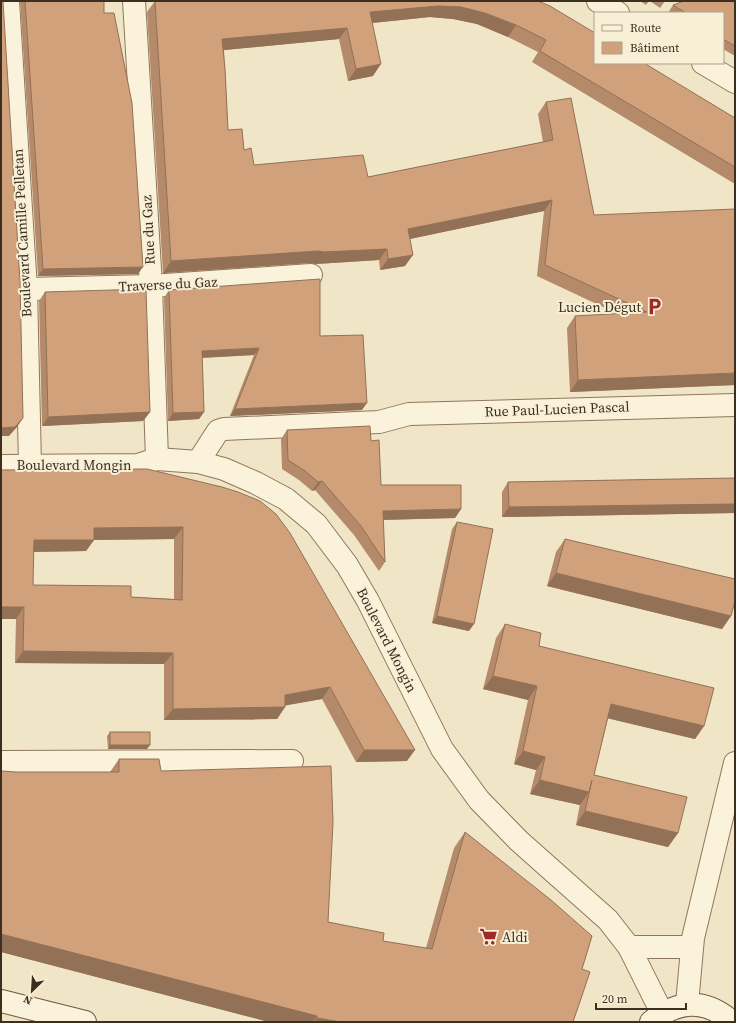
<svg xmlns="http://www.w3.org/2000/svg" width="736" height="1023" viewBox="0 0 736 1023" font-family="'Source Serif 4',serif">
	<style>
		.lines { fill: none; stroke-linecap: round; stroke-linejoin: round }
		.street-casing { stroke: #8e775b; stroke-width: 24 }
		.secondary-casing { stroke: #70583e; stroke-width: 24 }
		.street { stroke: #fbf2db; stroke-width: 22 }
		.secondary { stroke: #fbf2db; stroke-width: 22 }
		.wall { fill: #b48a6a; fill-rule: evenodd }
		.shaded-wall { fill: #927156 }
		.building { fill: #d1a17b; stroke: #927156; fill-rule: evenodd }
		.labels { text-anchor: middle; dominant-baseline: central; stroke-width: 4; stroke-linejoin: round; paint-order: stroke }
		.street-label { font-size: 14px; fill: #3d2f1f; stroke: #f8efd7 }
		.poi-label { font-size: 14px; fill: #3d2f1f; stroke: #f8efd7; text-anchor: end }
	</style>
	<rect width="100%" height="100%" fill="#f1e5c7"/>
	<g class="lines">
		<defs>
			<g id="street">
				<path d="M8 1 26 289 30 465"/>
				<path d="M134 1 151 286 157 459"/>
				<path d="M598 1 618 13"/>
				<path d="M703 63 735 82"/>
				<path d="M26 289 151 286 311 275"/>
				<path d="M198 462 218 431 224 429 379 422 409 414 735 405"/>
				<path d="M1 466 138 465 157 459 198 462 224 469 256 483 286 499 316 524 347 565 368 601 442 749 479 800 519 841 608 920 629 947 662 1013"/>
				<path d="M1 762 292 761"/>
				<path d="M629 947H692"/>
				<path d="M687 1004 693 938 735 763"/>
			</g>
			<g id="secondary">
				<path d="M1 1001 85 1022"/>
				<path d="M651 1022C678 1000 705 998 732 1022"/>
			</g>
		</defs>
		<use href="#street" class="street-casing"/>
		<use href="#secondary" class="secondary-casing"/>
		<use href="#street" class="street"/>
		<use href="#secondary" class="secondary"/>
	</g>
	<g class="wall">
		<path d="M20 1H104V13L138 274 38 276Z"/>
		<path d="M155 1H538L735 118V184L532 62 538 52 508 37 477 24 453 19 430 17 372 23 373 76 348 81 339 39 224 50 228 130 244 150 254 165 368 177 543 142 538 114 546 102 594 215 735 385 570 392 567 328 575 316 618 314 537 276 544 211 410 239 405 266 380 270 379 260 316 264 310 263 163 273 147 12Z"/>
		<path d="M640 1H649L646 5Z"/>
		<path d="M650 1H665L660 8Z"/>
		<path d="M735 1V56L723 49V13H668L673 5Z"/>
		<path d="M169 290 320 336 362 410 230 416 254 355 202 358 204 412 199 419 168 421 164 298Z"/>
		<path d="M45 292 150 412 143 421 42 426 39 301Z"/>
		<path d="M287 430 371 441 381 485 461 509 455 518 383 520 385 562 379 571 354 535 315 490 312 491 299 480 282 469 281 439Z"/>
		<path d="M147 469 407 761 356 762 322 699 285 705V707L277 719 164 720V664L15 663 16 619H1V470ZM174 539V599L131 597 33 585V552L86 551 94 540Z"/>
		<path d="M735 478V513L502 517V492L508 482Z"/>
		<path d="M457 522 469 631 432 623 452 529Z"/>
		<path d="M565 539 731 616 722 629 547 586 556 552Z"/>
		<path d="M505 624 539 646 704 726 695 739 608 718 594 775 678 833 668 847 576 825 580 804V805L530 794 536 770 514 764 528 700 483 689 496 638Z"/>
		<path d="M110 732 147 749H108L107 736Z"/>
		<path d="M119 759 161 771 328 922 383 941 426 948 454 848 465 832 582 969 573 1022H269L1 952V771L16 772H110Z"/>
	</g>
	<g class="shaded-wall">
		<path d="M438 6 461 7 485 13 516 25 508 37 477 24 453 19 430 17 362 24 370 12Z"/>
		<path d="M347 28 339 39 214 51 222 39Z"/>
		<path d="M381 64 373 76 348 81 356 69Z"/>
		<path d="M552 200 544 211 400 241 408 229Z"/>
		<path d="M387 249 379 260 316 264 310 263 163 273 171 261 318 251Z"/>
		<path d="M413 255 405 266 380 270 388 259Z"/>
		<path d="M143 267 138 274 38 276 43 269Z"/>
		<path d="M259 348 254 355 197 358 202 351Z"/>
		<path d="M735 373V385L570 392 578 380Z"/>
		<path d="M367 403 362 410 230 416 235 409Z"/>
		<path d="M150 412 143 421 42 426 48 417Z"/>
		<path d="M204 412 199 419 168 421 173 413Z"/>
		<path d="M23 418 17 427 9 436H1V428Z"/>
		<path d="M322 481 315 490 312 491 318 482Z"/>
		<path d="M735 504V513L502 517 509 507Z"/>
		<path d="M461 509 455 518 376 520 383 511Z"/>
		<path d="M183 527 174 539 86 540 94 528Z"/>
		<path d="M34 540H94L86 551 25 552Z"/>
		<path d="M556 573 731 616 722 629 547 586Z"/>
		<path d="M1 607H24L16 619H1Z"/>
		<path d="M437 616 474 624 469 631 432 623Z"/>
		<path d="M23 651 173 653 164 664 15 663Z"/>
		<path d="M493 676 537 686 528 700 483 689Z"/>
		<path d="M330 687 322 699 277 707 285 695Z"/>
		<path d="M611 704 704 726 695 739 602 717Z"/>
		<path d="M285 707 277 719 164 720 173 709Z"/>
		<path d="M110 745H150L147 749H108Z"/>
		<path d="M364 750H415L407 761 356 762Z"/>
		<path d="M523 751 545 757 536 770 514 764Z"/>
		<path d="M540 780 589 792 580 805 530 794Z"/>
		<path d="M585 811 678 833 668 847 576 825Z"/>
		<path d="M1 934 317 1016 313 1022H269L1 952Z"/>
		<path d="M317 1018 341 1022H314Z"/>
	</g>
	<g class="building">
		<path d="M1 1H3L20 281 23 418 15 427 1 428Z"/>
		<path d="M25 1H104V13H114L132 103 143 267 43 269Z"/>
		<path d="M155 1H538L550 6 595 33V63H644L735 118V167L540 51 546 40 516 25 485 13 461 7 438 6 370 12 381 64 356 69 347 28 222 39 225 69 228 130 242 129 244 150 251 148 254 165 363 155 368 177 553 140 546 102 571 98 594 215 735 209V373L578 380 575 316 647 312 545 265 552 200 408 229 413 255 388 259 387 249 324 252 318 251 171 261Z"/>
		<path d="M684 1H735V46L723 39V13H686L673 5Z"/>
		<path d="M320 279V336L363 335 367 403 235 409 259 348 202 351 204 412 173 413 169 290Z"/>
		<path d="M146 289 150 412 48 417 45 292Z"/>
		<path d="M370 426 371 441 379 440 381 485H461V509L383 511 385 562 361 526 322 481 318 482 305 471 288 460 287 430Z"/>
		<path d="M147 469 222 487 238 492 260 501 276 514 290 533 415 750H364L330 687 285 695V707L173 709V653L23 651 24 607H1V470ZM183 527 182 600 131 597V586L33 585 34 540H94V528Z"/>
		<path d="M735 478V504L509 507 508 482Z"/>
		<path d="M457 522 493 529 474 624 437 616Z"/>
		<path d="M565 539 735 579V601L731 616 556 573Z"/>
		<path d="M505 624 541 633 539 646 714 688 704 726 611 704 594 775 687 797 678 833 585 811 592 780 589 792 540 780 545 757 523 751 537 686 493 676Z"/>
		<rect x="110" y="732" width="40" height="13"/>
		<path d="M119 759H159L161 771 331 766 333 822 328 922 384 933 383 941 432 949 465 832 551 900 592 936 582 969 590 972 573 1022H341L317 1018V1016L1 934V771L16 772H119Z"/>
	</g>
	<defs>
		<symbol id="parking-bare" viewBox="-9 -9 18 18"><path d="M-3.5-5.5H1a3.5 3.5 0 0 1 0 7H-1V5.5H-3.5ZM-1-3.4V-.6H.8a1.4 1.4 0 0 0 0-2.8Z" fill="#a02a27" stroke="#f8efd7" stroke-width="2.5" paint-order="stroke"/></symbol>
		<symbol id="supermarket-bare" viewBox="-9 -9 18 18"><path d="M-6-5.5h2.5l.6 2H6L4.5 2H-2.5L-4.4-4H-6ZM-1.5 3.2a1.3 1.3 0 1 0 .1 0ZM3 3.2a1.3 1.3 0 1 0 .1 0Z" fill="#a02a27" stroke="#f8efd7" stroke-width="2.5" paint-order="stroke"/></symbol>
	</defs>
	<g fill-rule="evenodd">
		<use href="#parking-bare" x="642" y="294" width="25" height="25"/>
		<use href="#supermarket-bare" x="476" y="924" width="25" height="25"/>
	</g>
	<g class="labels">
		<g class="street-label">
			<text transform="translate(148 230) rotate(-93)">Rue du Gaz</text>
			<text transform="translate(22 233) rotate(-93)">Boulevard Camille Pelletan</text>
			<text transform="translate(168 284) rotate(-3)">Traverse du Gaz</text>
			<text transform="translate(557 409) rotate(-2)">Rue Paul-Lucien Pascal</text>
			<text x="74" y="465">Boulevard Mongin</text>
			<text transform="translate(387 640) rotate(63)">Boulevard Mongin</text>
		</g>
		<g class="poi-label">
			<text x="641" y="307">Lucien Dégut</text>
			<text x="502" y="937" text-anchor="start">Aldi</text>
		</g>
	</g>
	<rect width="736" height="1023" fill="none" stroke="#3d2f1f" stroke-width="4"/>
	<rect x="594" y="12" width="130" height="52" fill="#f8efd7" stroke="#ada28d"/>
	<rect x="602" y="25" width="20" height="6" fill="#fbf2db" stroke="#ada28d"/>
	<text x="630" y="32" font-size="12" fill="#3d2f1f">Route</text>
	<rect x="602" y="42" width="20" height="12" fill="#d1a17b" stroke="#ada28d"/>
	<text x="630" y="52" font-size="12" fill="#3d2f1f">Bâtiment</text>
	<g transform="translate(32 991) rotate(205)" stroke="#f8efd7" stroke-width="3" paint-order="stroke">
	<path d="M0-3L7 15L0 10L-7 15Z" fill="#3d2f1f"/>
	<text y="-6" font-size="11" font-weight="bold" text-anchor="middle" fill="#3d2f1f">N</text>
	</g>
	<path d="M596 1003v6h90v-6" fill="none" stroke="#3d2f1f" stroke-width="2"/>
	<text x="602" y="1003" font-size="12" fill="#3d2f1f" stroke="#f8efd7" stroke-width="3" paint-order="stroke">20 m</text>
</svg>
